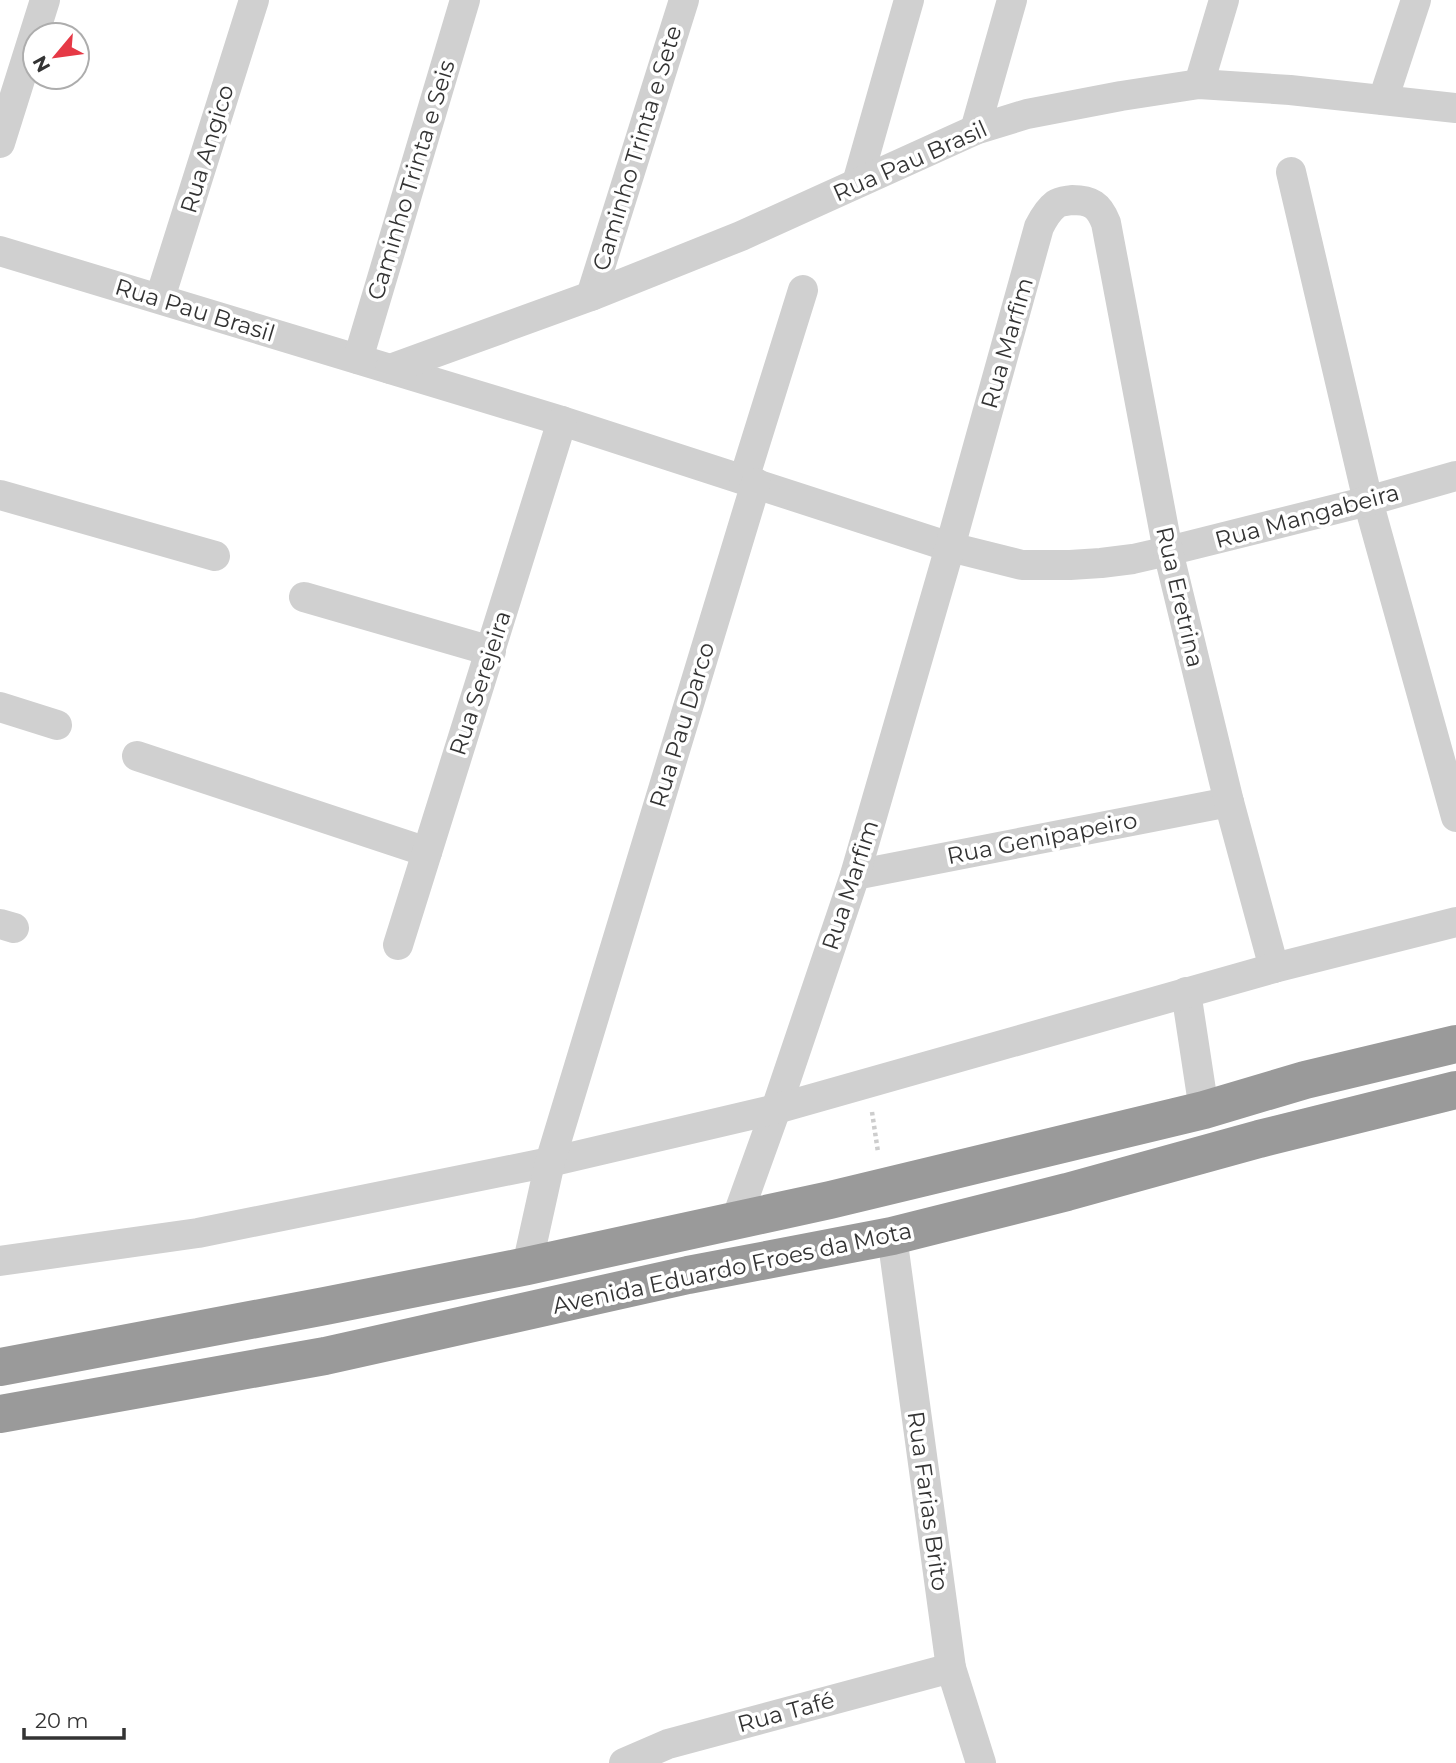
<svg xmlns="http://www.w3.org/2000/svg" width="1456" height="1763" viewBox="0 0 1456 1763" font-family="Montserrat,sans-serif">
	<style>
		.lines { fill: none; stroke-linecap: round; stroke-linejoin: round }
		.path { stroke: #cdcdcd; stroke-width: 4.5; stroke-dasharray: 3.5 3.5; stroke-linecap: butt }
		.street { stroke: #d0d0d0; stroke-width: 30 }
		.highway { stroke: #9a9a9a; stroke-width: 38 }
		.labels { text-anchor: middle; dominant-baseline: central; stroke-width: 7; stroke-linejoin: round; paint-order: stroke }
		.street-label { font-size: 23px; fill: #333; stroke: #fff }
	</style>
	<rect width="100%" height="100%" fill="#fff"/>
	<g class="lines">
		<path class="path" d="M872 1112 878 1152"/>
		<g class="street">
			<path d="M1199 84 1224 0"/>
			<path d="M1383 100 1416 0"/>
			<path d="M975 130 1012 0"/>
			<path d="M0 143 45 0"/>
			<path d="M1291 172 1368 501 1456 817"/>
			<path d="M857 183 909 0"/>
			<path d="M0 251 562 421 950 547 1022 565H1070L1101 563 1133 559 1168 551 1368 501 1456 476"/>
			<path d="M591 296 684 0"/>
			<path d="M160 298 254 0"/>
			<path d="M358 359 465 0"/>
			<path d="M390 369 591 296 741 236 975 130 1027 114 1121 96 1199 84 1290 90 1456 108"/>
			<path d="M744 479 803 290"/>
			<path d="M0 495 215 556"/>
			<path d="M304 597 491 651"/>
			<path d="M0 707 57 725"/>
			<path d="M137 756 427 852"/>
			<path d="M855 875 1229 802"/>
			<path d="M0 924 14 928"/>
			<path d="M398 945 562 421"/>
			<path d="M1186 992 1204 1110"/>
			<path d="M736 1220 776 1109 855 875 950 547 1039 227C1043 219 1048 210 1056 204 1060 201 1066 201 1072 200 1091 200 1099 205 1106 223L1168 551 1229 802 1274 968"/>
			<path d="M892 1236 951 1668 981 1763"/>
			<path d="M0 1261 198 1233 550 1162 776 1109 1274 968 1456 922"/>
			<path d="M527 1266 550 1162 756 483"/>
			<path d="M624 1763 668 1744 951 1668"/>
		</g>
		<g class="highway">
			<path d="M0 1367 325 1306 527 1266 830 1200 1204 1110 1305 1080 1456 1044"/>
			<path d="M0 1414 325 1356 688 1275 892 1236 1067 1192 1259 1139 1456 1090"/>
		</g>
	</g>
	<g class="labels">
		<g class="street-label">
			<text transform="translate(637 148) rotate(-73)">Caminho Trinta e Sete</text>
			<text transform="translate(207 149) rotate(-73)">Rua Angico</text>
			<text transform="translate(910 161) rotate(-24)">Rua Pau Brasil</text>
			<text transform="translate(411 180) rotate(-73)">Caminho Trinta e Seis</text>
			<text transform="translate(195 310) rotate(17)">Rua Pau Brasil</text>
			<text transform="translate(1007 343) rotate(-74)">Rua Marfim</text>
			<text transform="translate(1307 516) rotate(-15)">Rua Mangabeira</text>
			<text transform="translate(1180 597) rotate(77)">Rua Eretrina</text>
			<text transform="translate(480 683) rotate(-72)">Rua Serejeira</text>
			<text transform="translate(682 725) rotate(-73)">Rua Pau Darco</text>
			<text transform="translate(1042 838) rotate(-11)">Rua Genipapeiro</text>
			<text transform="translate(850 885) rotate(-72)">Rua Marfim</text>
			<text transform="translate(732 1268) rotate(-12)">Avenida Eduardo Froes da Mota</text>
			<text transform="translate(928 1501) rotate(82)">Rua Farias Brito</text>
			<text transform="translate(786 1712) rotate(-15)">Rua Tafé</text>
		</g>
	</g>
	<g transform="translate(56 56) rotate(241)"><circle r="33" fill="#ffffff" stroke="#adadad" stroke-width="2"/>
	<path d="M0-5L12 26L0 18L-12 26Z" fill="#e63946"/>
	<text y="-10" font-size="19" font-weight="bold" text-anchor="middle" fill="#333333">N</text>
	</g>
	<path d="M24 1728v10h100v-10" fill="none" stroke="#333333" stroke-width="3.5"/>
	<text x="35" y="1728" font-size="21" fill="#333333" stroke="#ffffff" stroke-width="5" paint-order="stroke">20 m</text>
</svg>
